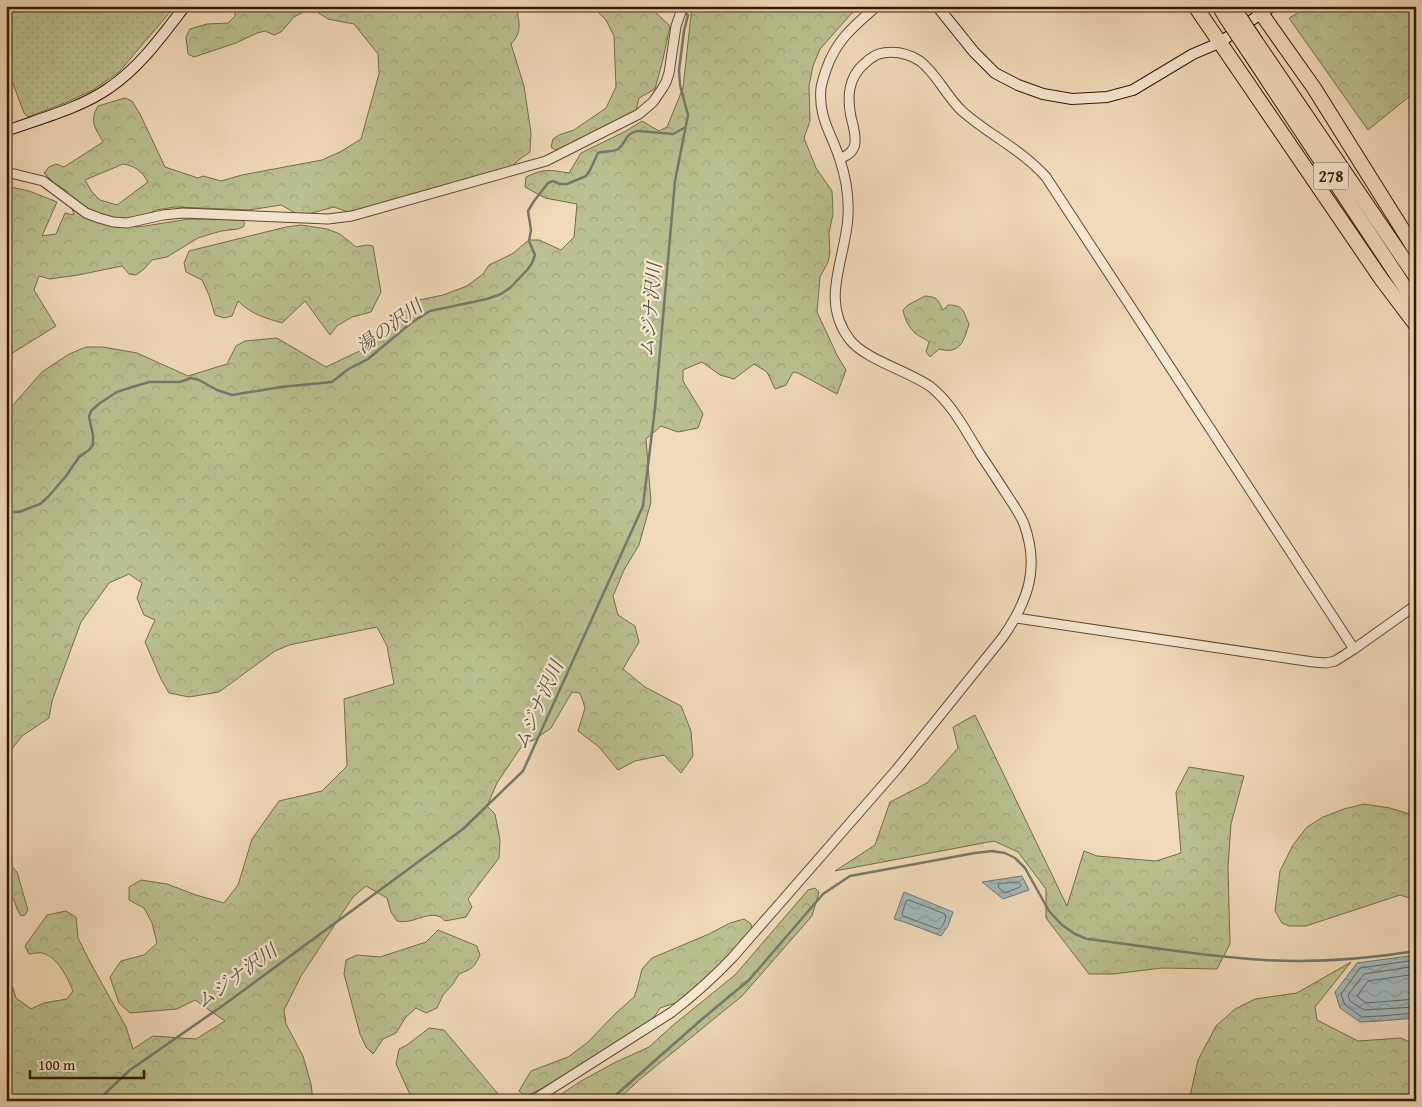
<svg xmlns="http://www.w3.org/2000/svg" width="1422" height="1107" viewBox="0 0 1422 1107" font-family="'Gentium Book Plus','Noto Serif JP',serif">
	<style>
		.grass { fill: url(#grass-dots); stroke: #776c48 }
		.forest { fill: url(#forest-crowns); stroke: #776c48; fill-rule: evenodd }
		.water { fill: url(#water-waves); stroke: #747870 }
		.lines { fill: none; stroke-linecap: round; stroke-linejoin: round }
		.shore { stroke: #6a685d; stroke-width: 1 }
		.stream { stroke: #747870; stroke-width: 2.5 }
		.tertiary-casing { stroke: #63482e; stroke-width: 11 }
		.secondary-casing { stroke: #341800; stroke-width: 12 }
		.motorway-casing { stroke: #341800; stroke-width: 16 }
		.tertiary { stroke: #f6e7d2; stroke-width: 9 }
		.secondary { stroke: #f6e7d2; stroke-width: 10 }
		.motorway { stroke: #f1dab9; stroke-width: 14 }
		.motorway-bridge-casing { stroke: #341800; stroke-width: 16; stroke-linecap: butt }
		.motorway-bridge { stroke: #f1dab9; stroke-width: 14 }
		.labels { text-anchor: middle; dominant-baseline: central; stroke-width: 4.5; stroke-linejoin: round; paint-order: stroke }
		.shield { fill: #f6e7d2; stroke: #6e563f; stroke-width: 1 }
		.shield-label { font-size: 16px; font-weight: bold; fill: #341800 }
		.water-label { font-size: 19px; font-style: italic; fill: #595041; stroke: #f6e7d2 }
	</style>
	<defs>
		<pattern id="grass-dots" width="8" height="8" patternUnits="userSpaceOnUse" patternTransform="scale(1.25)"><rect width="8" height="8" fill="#bac08f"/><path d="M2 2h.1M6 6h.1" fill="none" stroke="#a0a47a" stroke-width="1.8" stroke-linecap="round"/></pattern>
		<pattern id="forest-crowns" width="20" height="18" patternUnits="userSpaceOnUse" patternTransform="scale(1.25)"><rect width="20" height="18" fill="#bac08f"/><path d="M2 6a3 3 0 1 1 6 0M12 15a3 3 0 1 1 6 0" fill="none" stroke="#a0a47a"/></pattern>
		<pattern id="water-waves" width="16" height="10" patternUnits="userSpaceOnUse" patternTransform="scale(1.25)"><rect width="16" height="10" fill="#9fb8ba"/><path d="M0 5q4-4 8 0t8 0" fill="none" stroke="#8a9d9e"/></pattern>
	</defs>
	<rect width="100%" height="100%" fill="#f1dab9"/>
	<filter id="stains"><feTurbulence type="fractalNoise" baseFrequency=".004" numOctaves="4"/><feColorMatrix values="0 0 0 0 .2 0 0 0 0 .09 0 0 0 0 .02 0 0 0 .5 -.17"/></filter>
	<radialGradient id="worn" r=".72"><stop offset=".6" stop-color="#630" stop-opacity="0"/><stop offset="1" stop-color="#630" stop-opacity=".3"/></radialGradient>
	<path class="grass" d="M6 6H175L119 72 93 90 65 103 28 117 24 113 6 65Z"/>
	<g class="forest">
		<path d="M235 6H516C519 22 523 31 511 44L524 86 531 133 530 152 520 159 512 166 470 180 382 205 348 212 334 207 301 216 281 205 249 210 175 207 156 210 150 213 134 226 136 227 145 226 189 219 242 220 245 223 243 227 238 229 221 231 198 238 167 257 152 260 144 269 136 275 129 274 122 266 78 275 50 279 39 276 34 290 56 326 6 357V186L29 191 57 202 42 236 56 234 65 213 74 215 67 191 55 184 44 173 49 167 56 164 64 167 103 142C95 127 89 122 98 106L125 98 132 101 140 114 165 167 198 178 203 176 221 181 242 175 322 160 340 152 361 139 379 74 378 54 354 24 328 19 311 8 294 17 281 32 274 35 265 31 257 33 236 43 194 57 188 54 186 37 190 29 207 24 228 23 235 16ZM123 164C135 166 142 171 148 182L117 205 100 200 92 192 85 180Z"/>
		<path d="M592 6H652L655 12 670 26 663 59 655 89 639 98C638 102 637 107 636 110 629 120 570 144 556 150L551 147 553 139 559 135 574 130 606 108 616 87 614 36 606 20Z"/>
		<path d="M692 6H862L851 14 820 49 813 66 809 86 810 121 804 138 816 168 832 191 833 214 829 233 830 253 828 262 820 277 817 312 837 355 846 370 837 394 798 373 793 372 786 385 775 389 767 372 754 364 734 379 720 375 702 362 683 370V381L703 414 698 428 678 432 661 426 646 439 651 502 639 545 624 570 613 596 618 615 635 626 639 642 623 669 645 687 681 706 691 731 693 756 681 773 664 755 635 761 618 770 599 747 578 731 585 708 580 693 572 692 551 728 534 740 524 743 497 783 487 806 495 814 500 840 499 858 468 899 472 907 466 917 445 921C443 919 441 917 438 916 426 912 411 925 397 921L391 912 387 898 366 886 353 897 301 976 284 1010 286 1024 303 1056 311 1084 313 1101H6V976L12 985 16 998 31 1009 44 1003 67 999 73 991C67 977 58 957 42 953 39 952 33 954 29 954L25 946 47 915 66 911 76 917 78 938 89 960 126 1027 133 1049 153 1036 196 1039 225 1021 195 1000 177 1009 130 1013 119 1003 110 977 121 961 144 955 157 943 152 923 144 908 129 900V887L141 880 167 884 196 895 224 903 238 885 252 839 279 801 322 791 347 766 344 699 394 684 387 646 377 627 289 645 275 651 219 692 189 697 169 693 161 679 145 642 155 620 144 615 137 598 142 583 129 574 109 583 81 622 52 701 49 718 22 736 11 750 6 751V413L42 372 69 354 86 347H103L137 353 188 376 227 364 236 346 245 341 277 338 326 367 370 346 394 324 414 301 443 295 467 286 483 274 489 265 512 254 529 240H539L561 250 574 237 577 204 545 198 525 187 526 177C545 168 549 170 569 173L581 153 626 131 642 121 659 131 667 127 683 88Z"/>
		<path d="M1310 6H1416V91L1368 130 1289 18Z"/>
		<path d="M301 225 327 229 340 234 356 247 367 245 373 246 381 292 371 312 352 317 337 326 330 335 305 301 282 323C265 318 251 314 238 301L232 316 224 318 215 315 209 295 202 280 186 272 184 263 189 251 286 227Z"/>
		<path d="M925 296C938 297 937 299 943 310L948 305C964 305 963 311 969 324 964 341 960 355 939 349L930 357 926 352 929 342C925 338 919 337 915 333 909 328 904 317 903 310L908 305Z"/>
		<path d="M975 715 1067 906 1084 851 1097 856 1156 861 1181 853 1176 792 1189 767 1244 776 1231 824 1228 867 1230 944 1217 969 1162 968 1113 974H1089L1046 918V889L1018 852 994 841 835 871 875 845 890 802 927 783 958 748 953 727Z"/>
		<path d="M1364 804 1390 808 1416 816V900L1400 895 1306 926H1289L1282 923 1275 911 1280 871 1293 845 1307 827 1323 817 1344 809Z"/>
		<path d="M6 860 17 872 28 910 25 915 21 916C14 906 17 900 6 890Z"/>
		<path d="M815 888 819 892 812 916 742 996 639 1080 617 1101H551L581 1081 614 1063 649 1047 672 1026 735 975 808 890Z"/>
		<path d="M744 919 751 924 752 932 721 965 678 1002 660 1008 655 1016 644 1026 541 1089 526 1096 519 1091 531 1071 568 1057 587 1043 616 1013 634 997 637 989 642 969 652 958 709 934 730 923Z"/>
		<path d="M438 930 477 946 480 955C474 968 472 969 459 974L453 984 443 995 437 1008 426 1013 416 1008 406 1017 396 1033 383 1039 373 1054 366 1047 360 1034 344 974 346 960 357 955 380 957 426 942Z"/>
		<path d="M1351 962 1315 1007 1317 1020 1358 1041 1401 1038 1416 1045V1101H1189L1198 1060 1216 1026 1235 1009 1255 999 1297 993Z"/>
		<path d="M429 1028 444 1030 504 1101H413L396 1064 399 1049 407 1045Z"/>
	</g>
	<g class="water">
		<path d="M1022 876 1029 890 1003 899 982 882Z"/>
		<path d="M904 892 953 912 948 926 941 936 907 923 894 919Z"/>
		<path d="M1416 955V1018L1380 1021 1360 1022 1340 1008 1335 992 1357 963Z"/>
	</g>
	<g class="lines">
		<g class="shore">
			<path d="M1018 882 1021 885 1020 887 1005 893 998 887 999 884Z"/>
			<path d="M909 900 945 914C947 919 943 925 940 929H938L903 916 902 914 906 901Z"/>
			<path d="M1416 960 1360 968 1341 994 1345 1005 1362 1017 1380 1016 1416 1013"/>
			<path d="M1416 966 1364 974 1348 995 1350 1001 1364 1010 1416 1007"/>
			<path d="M1416 974 1368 981 1357 996 1366 1003 1416 999"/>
		</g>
		<g class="stream">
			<path d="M6 512H19L32 507 40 504 48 497 66 476 79 457 89 450 93 445V435L89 417 91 411 100 403 117 392 126 389 149 382H180L191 378 199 380 217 390 232 395 281 387 332 382 347 370 368 359 411 323 430 311 487 299 501 294 511 287 528 269 532 263 535 255 529 241 531 230 528 211 534 201 548 183 553 181 560 184H567L586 176 590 170 598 153C605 150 611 153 618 149 627 143 624 133 638 131L673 134 684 128"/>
			<path d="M97 1101 130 1070 225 1004 463 829 523 771 643 506 655 408 675 181 688 115 680 85 679 70 684 31 688 15 675 6"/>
			<path d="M609 1101 701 1020 749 980 823 894 850 876 975 853 992 851 1005 853 1015 858 1025 868 1049 911 1062 925 1075 934 1087 939C1145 946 1205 957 1264 960 1314 963 1366 959 1416 951"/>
		</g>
		<defs>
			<g id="tertiary">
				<path d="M840 159C847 155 854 152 855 143 856 134 853 125 851 117 847 97 848 78 864 64 869 59 876 54 883 53 896 51 909 54 920 61 937 74 946 96 962 111 989 135 1021 149 1046 177L1354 649"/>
				<path d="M6 172 43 181 86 213 99 218 113 222 127 223 163 215 183 213 328 219 352 216 546 161 639 114 653 102 662 89 666 82 669 73 676 26 683 6"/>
				<path d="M1016 618 1313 662 1326 663 1335 661 1354 649 1416 605"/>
				<path d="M532 1101 672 1012C694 995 714 977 733 957L897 769 1003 637C1028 601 1040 568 1024 524 1020 514 1013 504 1007 495 998 481 989 467 980 454 966 431 952 404 931 387 909 371 866 360 850 340 819 300 846 259 848 216 849 197 846 178 840 160 832 134 818 118 821 88 822 82 824 76 826 70 836 40 854 26 877 6"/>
			</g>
			<g id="secondary">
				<path d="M937 6 974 52 995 73 1018 85 1043 94 1072 99 1107 97 1133 90 1193 54 1219 43 1272 6"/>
				<path d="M6 131C39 119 81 108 109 88 140 67 162 36 185 6"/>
			</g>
			<g id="motorway">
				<path d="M1195 6 1382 280 1416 325"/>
				<path d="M1219 6 1225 16"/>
				<path d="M1256 6 1314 88 1416 251"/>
				<path d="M1256 42 1416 277"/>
				<path d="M1247 49 1416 304"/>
			</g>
		</defs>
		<use href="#tertiary" class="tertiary-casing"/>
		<use href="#secondary" class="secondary-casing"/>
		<use href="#motorway" class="motorway-casing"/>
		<use href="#tertiary" class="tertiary"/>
		<use href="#secondary" class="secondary"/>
		<use href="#motorway" class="motorway"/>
		<defs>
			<g id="motorway-bridge">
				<path d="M1233 7 1256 42"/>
				<path d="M1225 16 1247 49"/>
			</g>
		</defs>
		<use href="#motorway-bridge" class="motorway-bridge-casing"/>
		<use href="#motorway-bridge" class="motorway-bridge"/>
	</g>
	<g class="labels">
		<rect class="shield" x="1313.5" y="162.5" width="35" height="27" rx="4"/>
		<g class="shield-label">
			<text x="1331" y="176">278</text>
		</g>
		<g class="water-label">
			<text transform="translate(650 310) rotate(-85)">ムジナ沢川</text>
			<text transform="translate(389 326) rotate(-36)">湯の沢川</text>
			<text transform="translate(538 705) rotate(-66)">ムジナ沢川</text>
			<text transform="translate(236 976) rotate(-36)">ムジナ沢川</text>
		</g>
	</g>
	<rect width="1422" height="1107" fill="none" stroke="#f1dab9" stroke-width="25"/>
	<rect x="8" y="8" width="1407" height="1092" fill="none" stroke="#341800" stroke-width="2.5"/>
	<rect x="12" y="12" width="1397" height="1082" fill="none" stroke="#341800"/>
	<path d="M30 1070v8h114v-8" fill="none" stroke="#341800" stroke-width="2.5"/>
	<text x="38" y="1070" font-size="15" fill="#341800" stroke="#f6e7d2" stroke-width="4" paint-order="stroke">100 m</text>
	<rect width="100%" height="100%" filter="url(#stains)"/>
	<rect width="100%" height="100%" fill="url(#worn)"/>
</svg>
